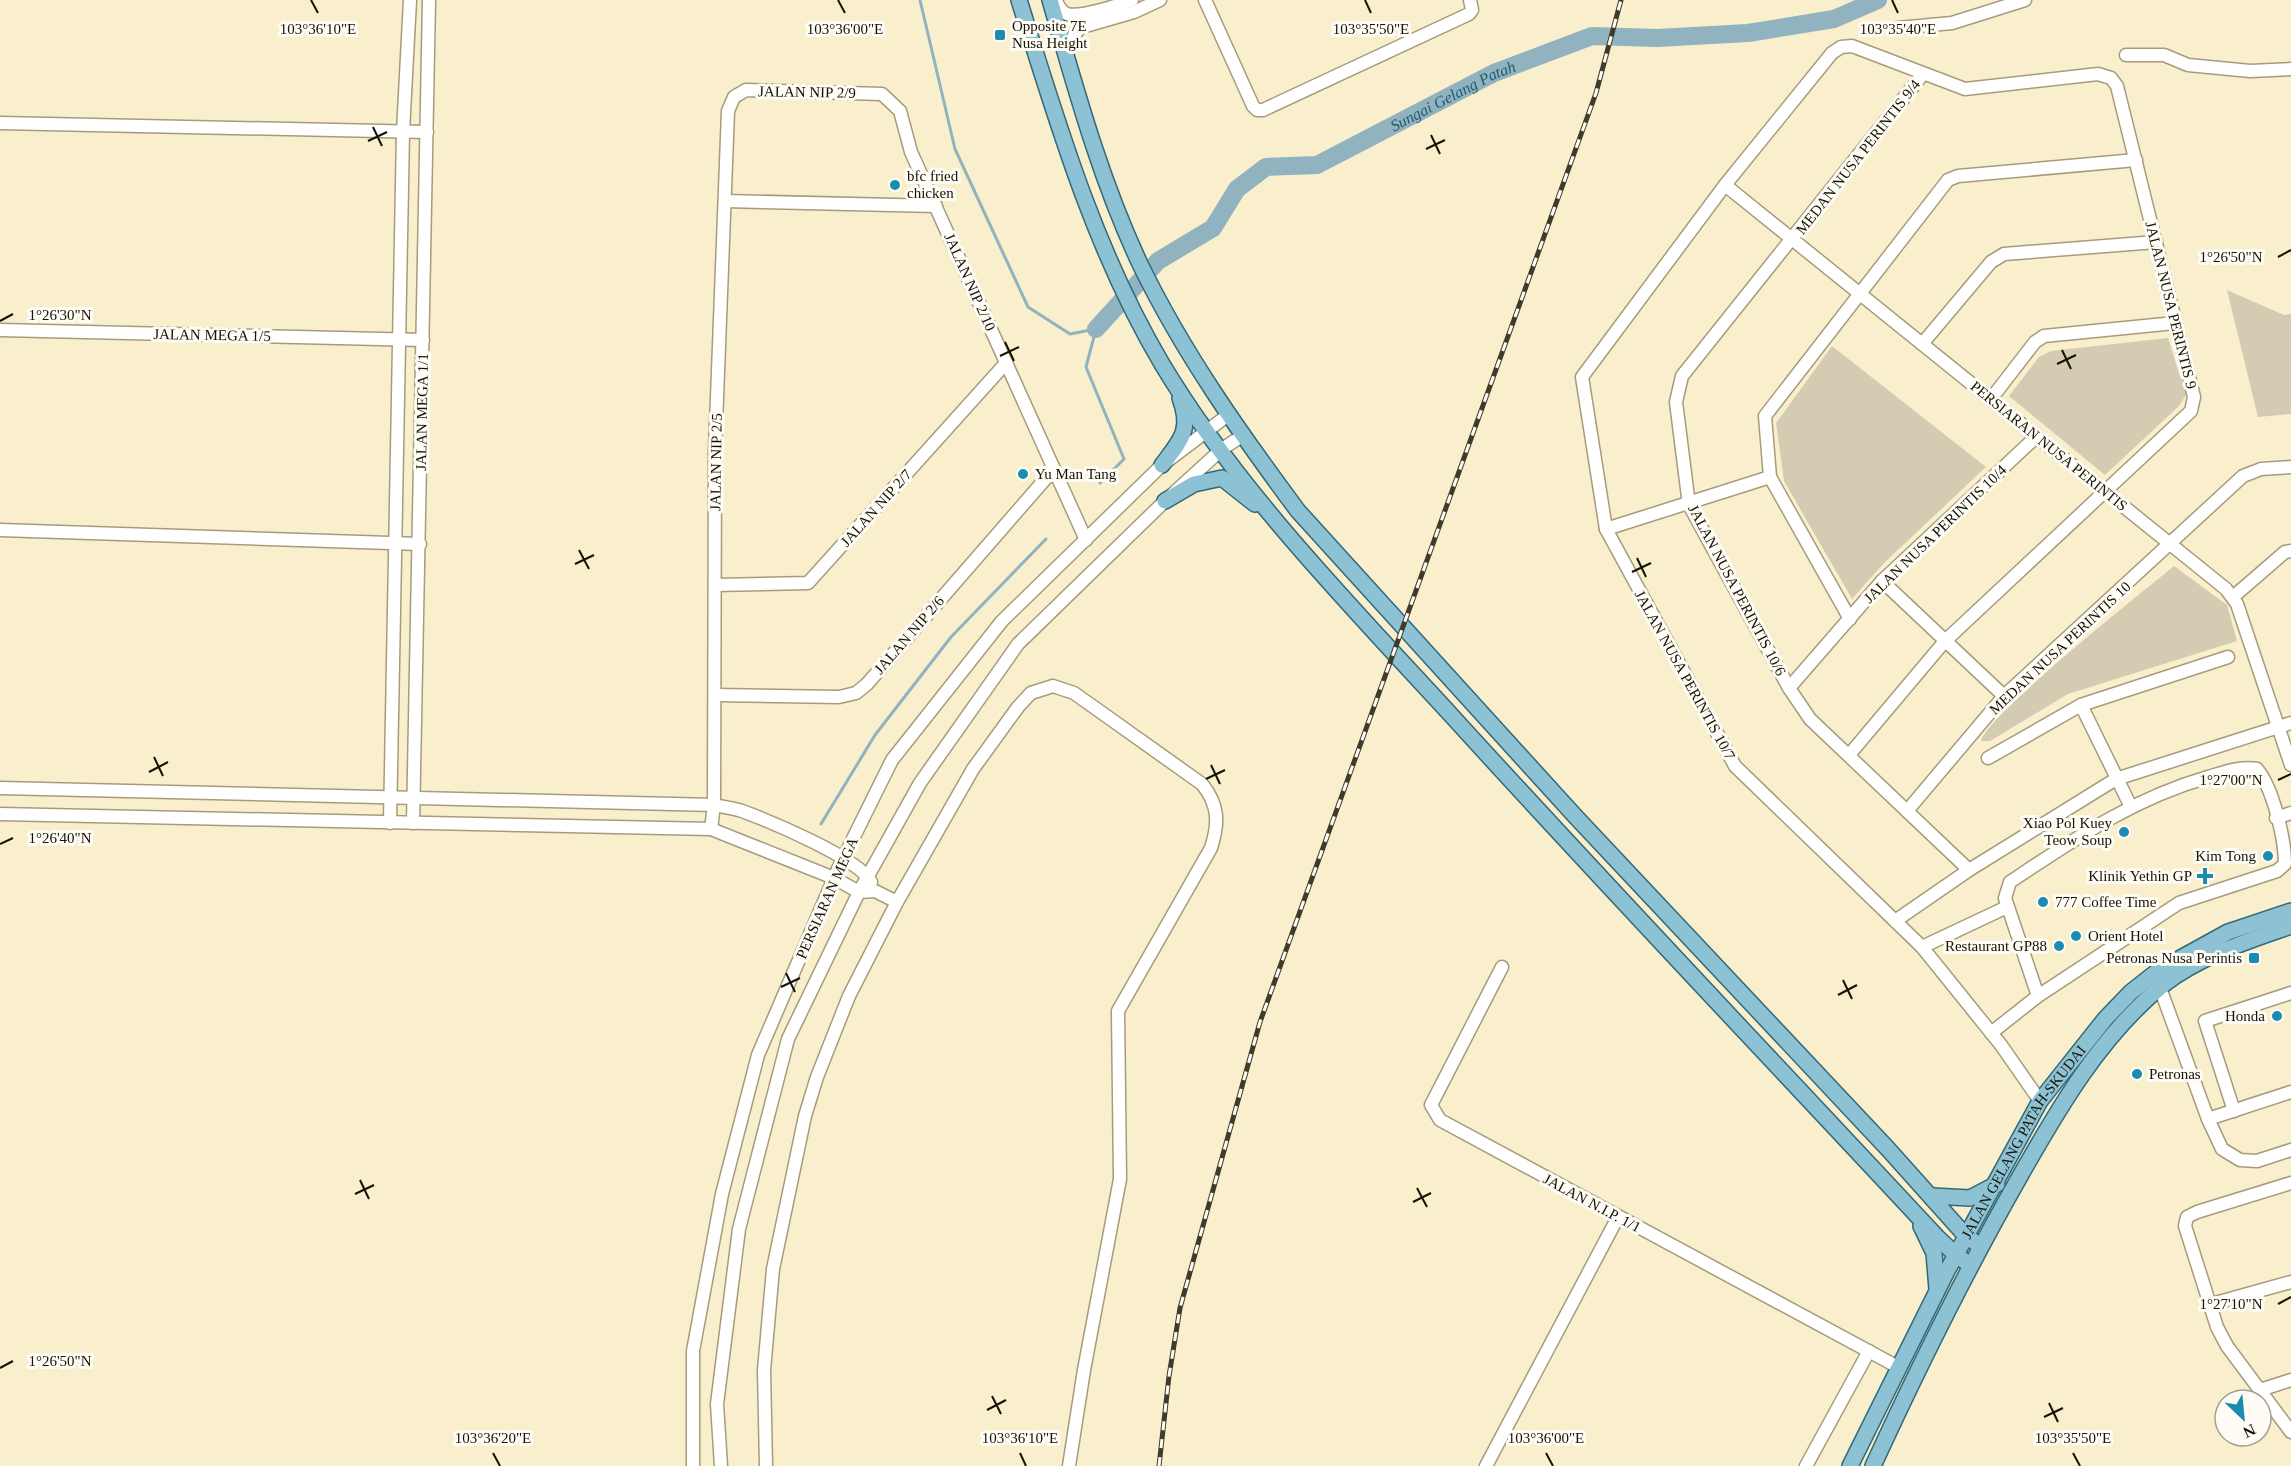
<svg xmlns="http://www.w3.org/2000/svg" width="2291" height="1466" viewBox="0 0 2291 1466" font-family="'Times New Roman',serif">
	<style>
		.green { fill: #d4ccb2 }
		.lines { fill: none; stroke-linecap: round; stroke-linejoin: round }
		.stream { stroke: #91b2bf; stroke-width: 3 }
		.river { stroke: #91b2bf; stroke-width: 18 }
		.minor-casing { stroke: #a59c7c; stroke-width: 15 }
		.major-casing { stroke: #32697a; stroke-width: 18 }
		.minor { stroke: #fff; stroke-width: 12 }
		.major { stroke: #8dc1d4; stroke-width: 15 }
		.rail-casing { stroke: #3f3b2b; stroke-width: 5 }
		.rail { stroke: #fefcf5; stroke-width: 3; stroke-dasharray: 9; stroke-linecap: butt }
		.ticks { fill: none; stroke: #151206; stroke-width: 2 }
		.poi-dot { fill: #1a8cb1; stroke: #fefcf5; stroke-width: 2 }
		.labels { text-anchor: middle; dominant-baseline: central; stroke-width: 6; stroke-linejoin: round; paint-order: stroke }
		.poi-label { font-size: 15px; fill: #151206; stroke: #fefcf5; text-anchor: start }
		.street-label { font-size: 15px; fill: #151206; stroke: #fefcf5 }
		.water-label { font-size: 16px; font-style: italic; fill: #1f5c72; stroke: #fefcf5 }
		.ticks-label { font-size: 15px; text-anchor: middle; fill: #151206; stroke: #fefcf5; stroke-width: 6; stroke-linejoin: round; paint-order: stroke }
	</style>
	<rect width="100%" height="100%" fill="#f9efcd"/>
	<g class="green">
		<path d="M2227 290 2284 315 2291 314V414L2258 417Z"/>
		<path d="M2168 338 2186 395 2179 406 2105 475 2009 396 2039 357 2051 351Z"/>
		<path d="M1832 346 1986 467 1884 563 1852 599 1784 481 1776 423Z"/>
		<path d="M2174 566 2227 605 2237 641 2068 694 1990 741H1981C1988 714 2144 591 2174 566Z"/>
	</g>
	<g class="lines">
		<g class="stream">
			<path d="M920 0 955 149 1028 307 1070 334 1096 329 1086 367 1124 459 1100 483"/>
			<path d="M821 824 875 735 951 637 1046 539"/>
		</g>
		<path class="river" id="s1" d="M1096 329 1158 261 1213 228 1237 189 1266 167 1317 165 1494 73 1592 36 1657 38 1748 33 1834 19 1878 0"/>
		<defs>
			<g id="minor">
				<path d="M1055 0C1059 6 1061 12 1067 14 1081 18 1119 5 1132 0"/>
				<path d="M1205 0 1253 106 1257 110H1263L1469 14 1472 10 1470 0"/>
				<path d="M1898 28 1952 23 2025 0"/>
				<path d="M2126 55H2164L2188 65 2250 71 2291 69"/>
				<path d="M1067 57C1069 44 1071 35 1082 27L1134 12 1160 0"/>
				<path d="M1923 74 1682 376 1676 402 1689 505 1789 688 1810 719 1969 870"/>
				<path d="M0 123 427 132"/>
				<path d="M1725 185 2226 589 2237 604 2291 765"/>
				<path d="M725 201 936 206"/>
				<path d="M0 330 423 340"/>
				<path d="M1922 344 1991 262 2004 254 2156 242"/>
				<path d="M1991 399 2035 342 2044 336 2175 323"/>
				<path d="M1606 529 1770 477"/>
				<path d="M0 530 420 544"/>
				<path d="M1882 581 2004 696"/>
				<path d="M715 585 808 583 1006 363"/>
				<path d="M2233 597 2285 552 2291 551"/>
				<path d="M1850 619 1770 477 1765 416 1948 180 1958 176 2136 160"/>
				<path d="M1789 688 1882 581 2037 436"/>
				<path d="M715 695 839 697 856 693 867 684 1054 469"/>
				<path d="M2081 705 2131 807"/>
				<path d="M1849 755 1945 641 2191 411 2194 397 2117 86 2111 78 2098 74 1965 89 1852 46 1841 47 1832 53 1725 185 1582 377 1606 529 1735 766 1922 947 2001 1045 2040 1101"/>
				<path d="M1988 758 2081 705 2228 657"/>
				<path d="M0 788 714 805C723 807 733 808 742 811 769 821 859 858 871 882"/>
				<path d="M1907 811 2004 696 2243 476 2261 469 2291 467"/>
				<path d="M0 814 711 829 834 878 859 892 875 891 897 902"/>
				<path d="M2276 818 2291 813"/>
				<path d="M390 823 403 132 410 0"/>
				<path d="M413 823 429 0"/>
				<path d="M711 829 714 805 715 450 728 111 734 97 746 90 882 94 900 111 911 152 1086 540"/>
				<path d="M1895 921 1969 870 2116 779 2291 723"/>
				<path d="M1922 947 2007 907"/>
				<path d="M1502 967 1431 1105 1440 1120 1898 1367"/>
				<path d="M2160 988 2208 1119 2222 1149 2240 1160 2257 1161 2291 1150"/>
				<path d="M1991 1033 2038 996 2179 903 2277 871 2285 864C2285 839 2273 788 2257 769 2240 766 2225 772 2208 777 2132 799 2076 838 2010 882L2005 898 2038 996"/>
				<path d="M2234 1111 2205 1021 2291 993"/>
				<path d="M2208 1119 2291 1092"/>
				<path d="M2291 1183 2197 1212 2187 1217 2185 1226 2217 1327 2227 1346 2291 1432"/>
				<path d="M2208 1305 2291 1282"/>
				<path d="M2260 1390 2291 1380"/>
				<path d="M693 1466V1351L722 1194 758 1055 838 869 892 760 1002 621 1162 465 1228 415"/>
				<path d="M721 1466 717 1404 739 1229 788 1039 859 892 920 783 1018 644 1165 501 1222 449 1242 436"/>
				<path d="M766 1466 764 1370 773 1269 805 1116 817 1077 849 996 897 902 973 769 1018 707 1031 693 1053 686 1074 693 1202 784C1219 805 1219 823 1211 848L1118 1011 1120 1179 1084 1370 1069 1466"/>
				<path d="M1486 1466 1618 1217"/>
				<path d="M1806 1466 1869 1351"/>
			</g>
			<g id="major">
				<path d="M1019 0C1058 125 1095 251 1162 364 1238 491 1351 606 1451 715 1611 891 1775 1063 1937 1237L1956 1255 1970 1265"/>
				<path d="M1050 0C1076 90 1101 182 1141 266 1184 354 1240 433 1298 511L1575 816 1888 1149 1965 1235 1980 1246"/>
				<path d="M1162 465C1181 440 1192 430 1180 398"/>
				<path d="M1165 501 1194 484 1222 478 1255 504"/>
				<path d="M1932 1196 1970 1198 1997 1184"/>
				<path d="M1921 1226 1934 1253 1937 1289"/>
				<path id="s2" d="M1850 1466 1947 1271 2040 1101 2105 1019 2131 992 2159 970 2228 932 2291 911"/>
				<path d="M1873 1466C1918 1368 1966 1271 2019 1178 2058 1109 2101 1035 2163 985 2200 956 2248 941 2291 926"/>
			</g>
		</defs>
		<use href="#minor" class="minor-casing"/>
		<use href="#major" class="major-casing"/>
		<use href="#minor" class="minor"/>
		<use href="#major" class="major"/>
		<defs>
			<path id="rail" d="M1159 1466 1169 1376 1180 1308 1260 1022 1596 93 1621 0"/>
		</defs>
		<use href="#rail" class="rail-casing"/>
		<use href="#rail" class="rail"/>
	</g>
	<path class="ticks" d="M311 0 318 13M838 0 845 13M1365 0 1371 13M1892 0 1898 13M373 127 382 146M1431 135 1440 154M368 141 387 132M1426 149 1445 140M2278 257 2291 250M0 321 13 314M1005 342 1014 361M2062 350 2071 369M1000 356 1019 347M2057 364 2076 355M579 550 589 569M1637 558 1646 577M575 564 594 555M1632 572 1651 563M154 757 163 776M1211 765 1220 784M149 772 168 762M1206 779 1225 770M2278 780 2291 774M0 844 13 838M786 973 795 992M1843 980 1852 999M781 987 800 978M1838 995 1857 985M360 1180 369 1199M1417 1188 1427 1207M355 1194 374 1185M1413 1202 1431 1193M2278 1304 2291 1297M0 1368 13 1361M992 1396 1001 1414M2049 1403 2058 1422M987 1410 1006 1400M2044 1417 2063 1408M493 1453 500 1466M1020 1453 1026 1466M1546 1453 1553 1466M2073 1453 2080 1466"/>
	<g class="poi-dot">
		<rect x="994" y="29" width="12" height="12" rx="3"/>
		<circle cx="895" cy="185" r="6"/>
		<circle cx="1023" cy="474" r="6"/>
		<circle cx="2124" cy="832" r="6"/>
		<circle cx="2268" cy="856" r="6"/>
		<path d="M2202 867h6v6h6v6h-6v6h-6v-6h-6v-6h6z"/>
		<circle cx="2043" cy="902" r="6"/>
		<circle cx="2076" cy="936" r="6"/>
		<circle cx="2059" cy="946" r="6"/>
		<rect x="2248" y="952" width="12" height="12" rx="3"/>
		<circle cx="2277" cy="1016" r="6"/>
		<circle cx="2137" cy="1074" r="6"/>
	</g>
	<g class="labels">
		<g class="poi-label">
			<text x="1012" y="26">Opposite 7E<tspan x="1012" dy="17">Nusa Height</tspan></text>
			<text x="907" y="176">bfc fried<tspan x="907" dy="17">chicken</tspan></text>
			<text x="1035" y="474">Yu Man Tang</text>
			<text x="2112" y="823" text-anchor="end">Xiao Pol Kuey<tspan x="2112" dy="17">Teow Soup</tspan></text>
			<text x="2256" y="856" text-anchor="end">Kim Tong</text>
			<text x="2192" y="876" text-anchor="end">Klinik Yethin GP</text>
			<text x="2055" y="902">777 Coffee Time</text>
			<text x="2088" y="936">Orient Hotel</text>
			<text x="2047" y="946" text-anchor="end">Restaurant GP88</text>
			<text x="2242" y="958" text-anchor="end">Petronas Nusa Perintis</text>
			<text x="2265" y="1016" text-anchor="end">Honda</text>
			<text x="2149" y="1074">Petronas</text>
		</g>
		<g class="street-label">
			<text transform="translate(807 92) rotate(1)">JALAN NIP 2/9</text>
			<text transform="translate(1858 157) rotate(-52)">MEDAN NUSA PERINTIS 9/4</text>
			<text transform="translate(970 282) rotate(66)">JALAN NIP 2/10</text>
			<text transform="translate(2171 305) rotate(76)">JALAN NUSA PERINTIS 9</text>
			<text transform="translate(212 335) rotate(1)">JALAN MEGA 1/5</text>
			<text transform="translate(422 412) rotate(-89)">JALAN MEGA 1/1</text>
			<text transform="translate(2049 446) rotate(39)">PERSIARAN NUSA PERINTIS</text>
			<text transform="translate(716 462) rotate(-89)">JALAN NIP 2/5</text>
			<text transform="translate(876 508) rotate(-48)">JALAN NIP 2/7</text>
			<text transform="translate(1935 534) rotate(-44)">JALAN NUSA PERINTIS 10/4</text>
			<text transform="translate(1737 590) rotate(62)">JALAN NUSA PERINTIS 10/6</text>
			<text transform="translate(909 635) rotate(-49)">JALAN NIP 2/6</text>
			<text transform="translate(2060 648) rotate(-43)">MEDAN NUSA PERINTIS 10</text>
			<text transform="translate(1685 675) rotate(61)">JALAN NUSA PERINTIS 10/7</text>
			<text transform="translate(827 898) rotate(-66)">PERSIARAN MEGA</text>
			<text stroke="none"><textPath href="#s2" startOffset="368">JALAN GELANG PATAH-SKUDAI</textPath></text>
			<text transform="translate(1592 1203) rotate(28)">JALAN N.I.P. 1/1</text>
		</g>
		<g class="water-label">
			<text stroke="none"><textPath href="#s1" startOffset="442">Sungai Gelang Patah</textPath></text>
		</g>
	</g>
	<g class="ticks-label">
		<text x="1898" y="34">103°35'40"E</text>
		<text x="318" y="34">103°36'10"E</text>
		<text x="845" y="34">103°36'00"E</text>
		<text x="1371" y="34">103°35'50"E</text>
		<text x="2231" y="262">1°26'50"N</text>
		<text x="60" y="320">1°26'30"N</text>
		<text x="2231" y="785">1°27'00"N</text>
		<text x="60" y="843">1°26'40"N</text>
		<text x="2231" y="1309">1°27'10"N</text>
		<text x="60" y="1366">1°26'50"N</text>
		<text x="493" y="1443">103°36'20"E</text>
		<text x="1020" y="1443">103°36'10"E</text>
		<text x="1546" y="1443">103°36'00"E</text>
		<text x="2073" y="1443">103°35'50"E</text>
	</g>
	<g transform="translate(2243 1418) rotate(154)"><circle r="28" fill="#fefcf5" stroke="#a19e95" stroke-width="1.5"/>
	<path d="M0-4.5L10 22L0 15L-10 22Z" fill="#1a8cb1"/>
	<text y="-9" font-size="16" font-weight="bold" text-anchor="middle" fill="#151206">N</text>
	</g>
</svg>
